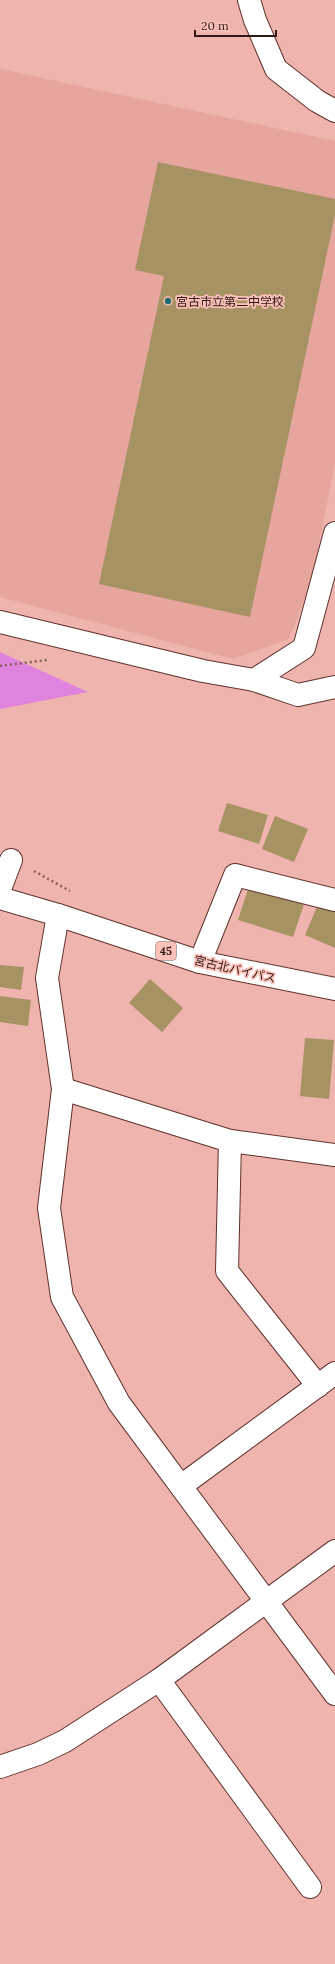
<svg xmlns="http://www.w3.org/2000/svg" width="335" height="1964" viewBox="0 0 335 1964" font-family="Lora,'Noto Sans JP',serif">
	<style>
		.built { fill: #e6a69d }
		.green { fill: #df83df }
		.building { fill: #a69263 }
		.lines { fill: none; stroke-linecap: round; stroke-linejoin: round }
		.minor-casing { stroke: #60312c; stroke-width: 24 }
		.highway-casing { stroke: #60312c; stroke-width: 24 }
		.path { stroke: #85605b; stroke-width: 2.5; stroke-dasharray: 2 3; stroke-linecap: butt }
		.minor { stroke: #fff; stroke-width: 22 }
		.highway { stroke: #fff; stroke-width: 22 }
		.poi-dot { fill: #1f6a73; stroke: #fcc1b9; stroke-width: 1.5 }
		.labels { text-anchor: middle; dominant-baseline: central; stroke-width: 3.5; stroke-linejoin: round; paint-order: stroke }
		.shield { fill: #fcc1b9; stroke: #6c4c48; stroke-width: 1 }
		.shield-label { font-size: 11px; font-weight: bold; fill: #2f1a18 }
		.poi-label { font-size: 12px; fill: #2f1a18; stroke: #fcc1b9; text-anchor: start }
		.street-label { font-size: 12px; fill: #2f1a18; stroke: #fcc1b9 }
	</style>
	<rect width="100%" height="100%" fill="#eeb4ad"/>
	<path class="built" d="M0 69 335 141V462L312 580 289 639 233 659 0 597Z"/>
	<path class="green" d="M0 652 88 692 0 709Z"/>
	<g class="building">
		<path d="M158 162 335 199V215L250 617 99 584 164 276 135 270Z"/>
		<path d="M227 803 268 815 259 844 218 831Z"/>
		<path d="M275 816 308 829 294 862 262 849Z"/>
		<path d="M249 886 304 904 293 937 238 920Z"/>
		<path d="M319 902 335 909V948L305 935Z"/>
		<path d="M0 965 24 967 21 990 0 987Z"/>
		<path d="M150 979 183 1008 162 1032 129 1003Z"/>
		<path d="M0 996 31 1000 28 1026 0 1022Z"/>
		<path d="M305 1038 334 1040 329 1099 300 1096Z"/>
	</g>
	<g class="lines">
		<defs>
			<g id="minor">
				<path d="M249 0 255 20 276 69 317 101 335 111"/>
				<path d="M0 622 203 671 254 680 304 648 335 533"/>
				<path d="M254 680 298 695 335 687"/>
				<path d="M0 889 11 860"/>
				<path d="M58 915 47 978 63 1089 49 1208 62 1297 119 1403 335 1694"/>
				<path d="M200 962 235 875 335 900"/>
				<path d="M63 1089 230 1141 335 1155"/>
				<path d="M230 1141 227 1271 318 1386"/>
				<path d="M181 1486 335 1373"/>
				<path d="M159 1680 310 1887"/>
				<path d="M0 1767 38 1754 65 1741 159 1680 335 1551"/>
			</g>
			<path id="highway" d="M0 898 58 915 200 962 335 989"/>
		</defs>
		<use href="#minor" class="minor-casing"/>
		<use href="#highway" class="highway-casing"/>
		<g class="path">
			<path d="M0 666 47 660"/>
			<path d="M34 871 70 891"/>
		</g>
		<use href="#minor" class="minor"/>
		<use href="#highway" class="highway"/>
	</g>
	<circle class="poi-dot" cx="168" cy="301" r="4"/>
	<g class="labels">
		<rect class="shield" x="156" y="942" width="20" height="18" rx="3"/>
		<g class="shield-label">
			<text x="166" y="951">45</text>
		</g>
		<g class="poi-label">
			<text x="176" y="301">宮古市立第二中学校</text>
		</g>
		<g class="street-label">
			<text transform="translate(235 969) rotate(13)">宮古北バイパス</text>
		</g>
	</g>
	<path d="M195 30v6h81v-6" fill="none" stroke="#2f1a18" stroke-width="2"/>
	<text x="201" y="30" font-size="12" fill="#2f1a18" stroke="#fcc1b9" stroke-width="3" paint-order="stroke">20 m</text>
</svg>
